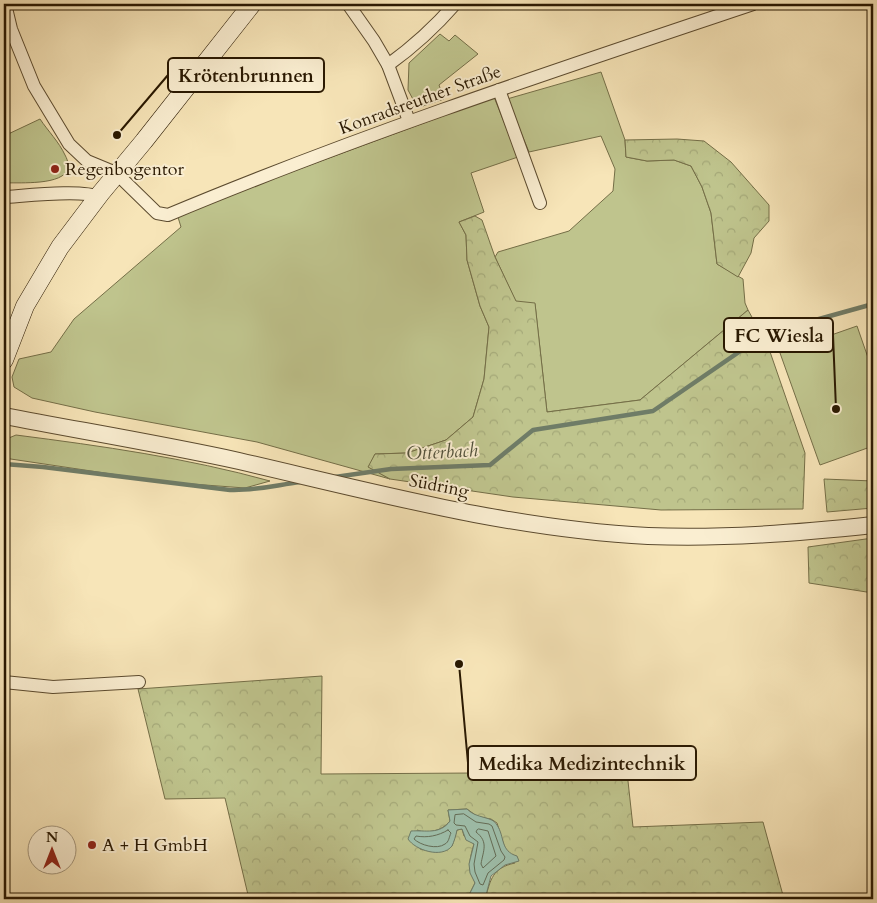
<svg xmlns="http://www.w3.org/2000/svg" width="877" height="903" viewBox="0 0 877 903" font-family="Cardo,serif">
	<style>
		.green { fill: #bfc48d; stroke: #746e47 }
		.forest { fill: url(#forest-crowns); stroke: #746e47 }
		.water { fill: #9ebfab; stroke: #6f7c67 }
		.lines { fill: none; stroke-linecap: round; stroke-linejoin: round }
		.shore { stroke: #646c56; stroke-width: 1 }
		.stream { stroke: #6f7c67; stroke-width: 4.5 }
		.minor-casing { stroke: #5c4b2f; stroke-width: 14 }
		.tertiary-casing { stroke: #5c4b2f; stroke-width: 18 }
		.secondary-casing { stroke: #291801; stroke-width: 19 }
		.minor { stroke: #faeed1; stroke-width: 12 }
		.tertiary { stroke: #faeed1; stroke-width: 16 }
		.secondary { stroke: #faeed1; stroke-width: 18 }
		.poi-dot { fill: #8f2418; stroke: #faeed1; stroke-width: 2 }
		.labels { text-anchor: middle; dominant-baseline: central; stroke-width: 4; stroke-linejoin: round; paint-order: stroke }
		.street-label { font-size: 18px; fill: #291801; stroke: #faeed1 }
		.poi-label { font-size: 18px; fill: #291801; stroke: #faeed1; text-anchor: start }
		.water-label { font-size: 19px; font-style: italic; fill: #52523c; stroke: #faeed1 }
		.leader { fill: none; stroke: #291801; stroke-width: 2 }
		.callout-dot { fill: #291801; stroke: #faeed1; stroke-width: 2 }
		.callout { fill: #faeed1; stroke: #291801; stroke-width: 2 }
		.callout-label { font-size: 19px; text-anchor: middle; font-weight: bold; fill: #291801 }
	</style>
	<defs>
		<pattern id="forest-crowns" width="20" height="18" patternUnits="userSpaceOnUse" patternTransform="scale(1.25)"><rect width="20" height="18" fill="#bfc48d"/><path d="M2 6a3 3 0 1 1 6 0M12 15a3 3 0 1 1 6 0" fill="none" stroke="#a4a878"/></pattern>
	</defs>
	<rect width="100%" height="100%" fill="#f7e5b8"/>
	<filter id="stains"><feTurbulence type="fractalNoise" baseFrequency=".004" numOctaves="4"/><feColorMatrix values="0 0 0 0 .2 0 0 0 0 .09 0 0 0 0 .02 0 0 0 .5 -.17"/></filter>
	<radialGradient id="worn" r=".72"><stop offset=".6" stop-color="#630" stop-opacity="0"/><stop offset="1" stop-color="#630" stop-opacity=".3"/></radialGradient>
	<g class="green">
		<path d="M440 34 449 41 455 35 478 54 439 85 444 99 423 106 416 105 408 90 409 63Z"/>
		<path d="M601 72 625 140 626 157 647 161 674 160 691 166 702 187 711 213 717 264 743 279 745 303 748 310 640 400 547 412 535 304 516 302 495 257 498 252 569 231 613 191 615 169 601 136 529 152 507 99Z"/>
		<path d="M494 97 518 157 471 173 484 212 459 222 466 235 467 260 480 306 489 327 484 379 473 417 446 440 407 453 375 454 369 467 390 479 257 442 95 412 32 398 14 387 12 377 19 359 51 352 74 319 181 227 177 214Z"/>
		<path d="M40 119C48 131 59 142 65 155 83 188 20 182 4 183V136Z"/>
		<path d="M857 326 873 372V446L820 465 780 353Z"/>
		<path d="M16 435C102 446 187 458 270 481L245 488 165 482 4 458V440Z"/>
	</g>
	<g class="forest">
		<path d="M677 139 704 141 731 162 769 205V221L754 238 751 253 738 277 717 264 711 213 702 187 691 166 674 160 647 161 626 157 625 140Z"/>
		<path d="M475 216 482 220 495 257 516 301 535 303 547 412 640 400 748 310 768 346 805 453 803 509 661 510 513 497 390 479 368 467 375 454 407 453 446 440 473 417 484 379 489 327 480 306 467 260 466 235 459 222Z"/>
		<path d="M824 479 873 481V508L827 512Z"/>
		<path d="M873 538V593L809 583 808 547Z"/>
		<path d="M322 676 321 774 627 772 633 827 763 822 784 899H485C491 879 492 868 515 863L505 849 497 823 491 819 478 817 467 809 448 810 450 821C442 831 428 834 417 830L420 849 436 852 452 846 457 830 462 829 464 836 474 844C468 865 469 863 475 883L467 899H249L225 798 165 799 138 689Z"/>
	</g>
	<path class="water" d="M467 809C476 819 493 816 497 825 505 837 500 851 517 856L519 861 505 865 491 876 485 899H467L475 883 470 873 469 864 474 844 466 840 462 829 457 830C456 835 454 842 452 846 442 859 415 850 408 839L411 831C425 830 440 835 450 821L448 810Z"/>
	<g class="lines">
		<g class="shore">
			<path d="M464 814 476 822 489 824 492 826 501 851 505 857 504 860 488 873 483 885 480 884 475 872 474 864 478 842 470 836 465 826 456 825 454 823 455 815Z"/>
			<path d="M479 829 488 831 496 856 483 868 481 864C483 851 489 842 476 832L477 830Z"/>
			<path d="M448 830 451 833C449 837 449 842 445 844 437 850 420 845 414 839L416 836C427 838 438 836 448 830Z"/>
		</g>
		<g class="stream">
			<path d="M4 464 43 467 230 490C254 491 277 485 300 482"/>
			<path d="M335 477 391 469 490 465 533 430 653 411 765 334 873 304"/>
		</g>
		<defs>
			<g id="minor">
				<path d="M5 4 11 29 34 86 69 144 87 161 116 173 157 213 168 215C359 135 556 70 753 4"/>
				<path d="M348 4 374 41 388 65 409 121"/>
				<path d="M388 65C413 47 435 27 455 4"/>
				<path d="M499 90 540 203"/>
				<path d="M4 197C23 196 83 189 98 197"/>
				<path d="M4 682 53 687 139 682"/>
			</g>
			<path id="tertiary" d="M4 416C82 431 161 444 239 461 374 492 509 529 648 536 723 539 798 533 873 525"/>
			<path id="secondary" d="M4 360 25 306 60 247 100 194 144 141 252 4"/>
		</defs>
		<use href="#minor" class="minor-casing"/>
		<use href="#tertiary" class="tertiary-casing"/>
		<use href="#secondary" class="secondary-casing"/>
		<use href="#minor" class="minor"/>
		<use href="#tertiary" class="tertiary"/>
		<use href="#secondary" class="secondary"/>
	</g>
	<g class="poi-dot">
		<circle cx="55" cy="169" r="5"/>
		<circle cx="92" cy="845" r="5"/>
	</g>
	<g class="labels">
		<g class="street-label">
			<text transform="translate(420 100) rotate(-20)">Konradsreuther Straße</text>
			<text transform="translate(439 486) rotate(11)">Südring</text>
		</g>
		<g class="poi-label">
			<text x="65" y="169">Regenbogentor</text>
			<text x="102" y="845">A + H GmbH</text>
		</g>
		<g class="water-label">
			<text transform="translate(442 452) rotate(-3)">Otterbach</text>
		</g>
	</g>
	<path class="leader" d="M117 135L168 75M836 409L833 335M459 664L468 763"/>
	<g class="callout-dot">
		<circle cx="117" cy="135" r="5"/>
		<circle cx="836" cy="409" r="5"/>
		<circle cx="459" cy="664" r="5"/>
	</g>
	<g class="callout">
		<rect x="168" y="58" width="156" height="34" rx="5"/>
		<rect x="724" y="318" width="109" height="34" rx="5"/>
		<rect x="468" y="746" width="228" height="34" rx="5"/>
	</g>
	<g class="callout-label">
		<text x="246" y="82">Krötenbrunnen</text>
		<text x="779" y="342">FC Wiesla</text>
		<text x="582" y="770">Medika Medizintechnik</text>
	</g>
	<rect width="877" height="903" fill="none" stroke="#f7e5b8" stroke-width="20"/>
	<rect x="5" y="5" width="867" height="893" fill="none" stroke="#291801" stroke-width="2.5"/>
	<rect x="10" y="10" width="857" height="883" fill="none" stroke="#291801"/>
	<g transform="translate(52 850)"><circle r="24" fill="#faeed1" stroke="#a6987e"/>
	<path d="M0-4L9 19L0 12L-9 19Z" fill="#8f2418"/>
	<text y="-8" font-size="14" font-weight="bold" text-anchor="middle" fill="#291801">N</text>
	</g>
	<rect width="100%" height="100%" filter="url(#stains)"/>
	<rect width="100%" height="100%" fill="url(#worn)"/>
</svg>
